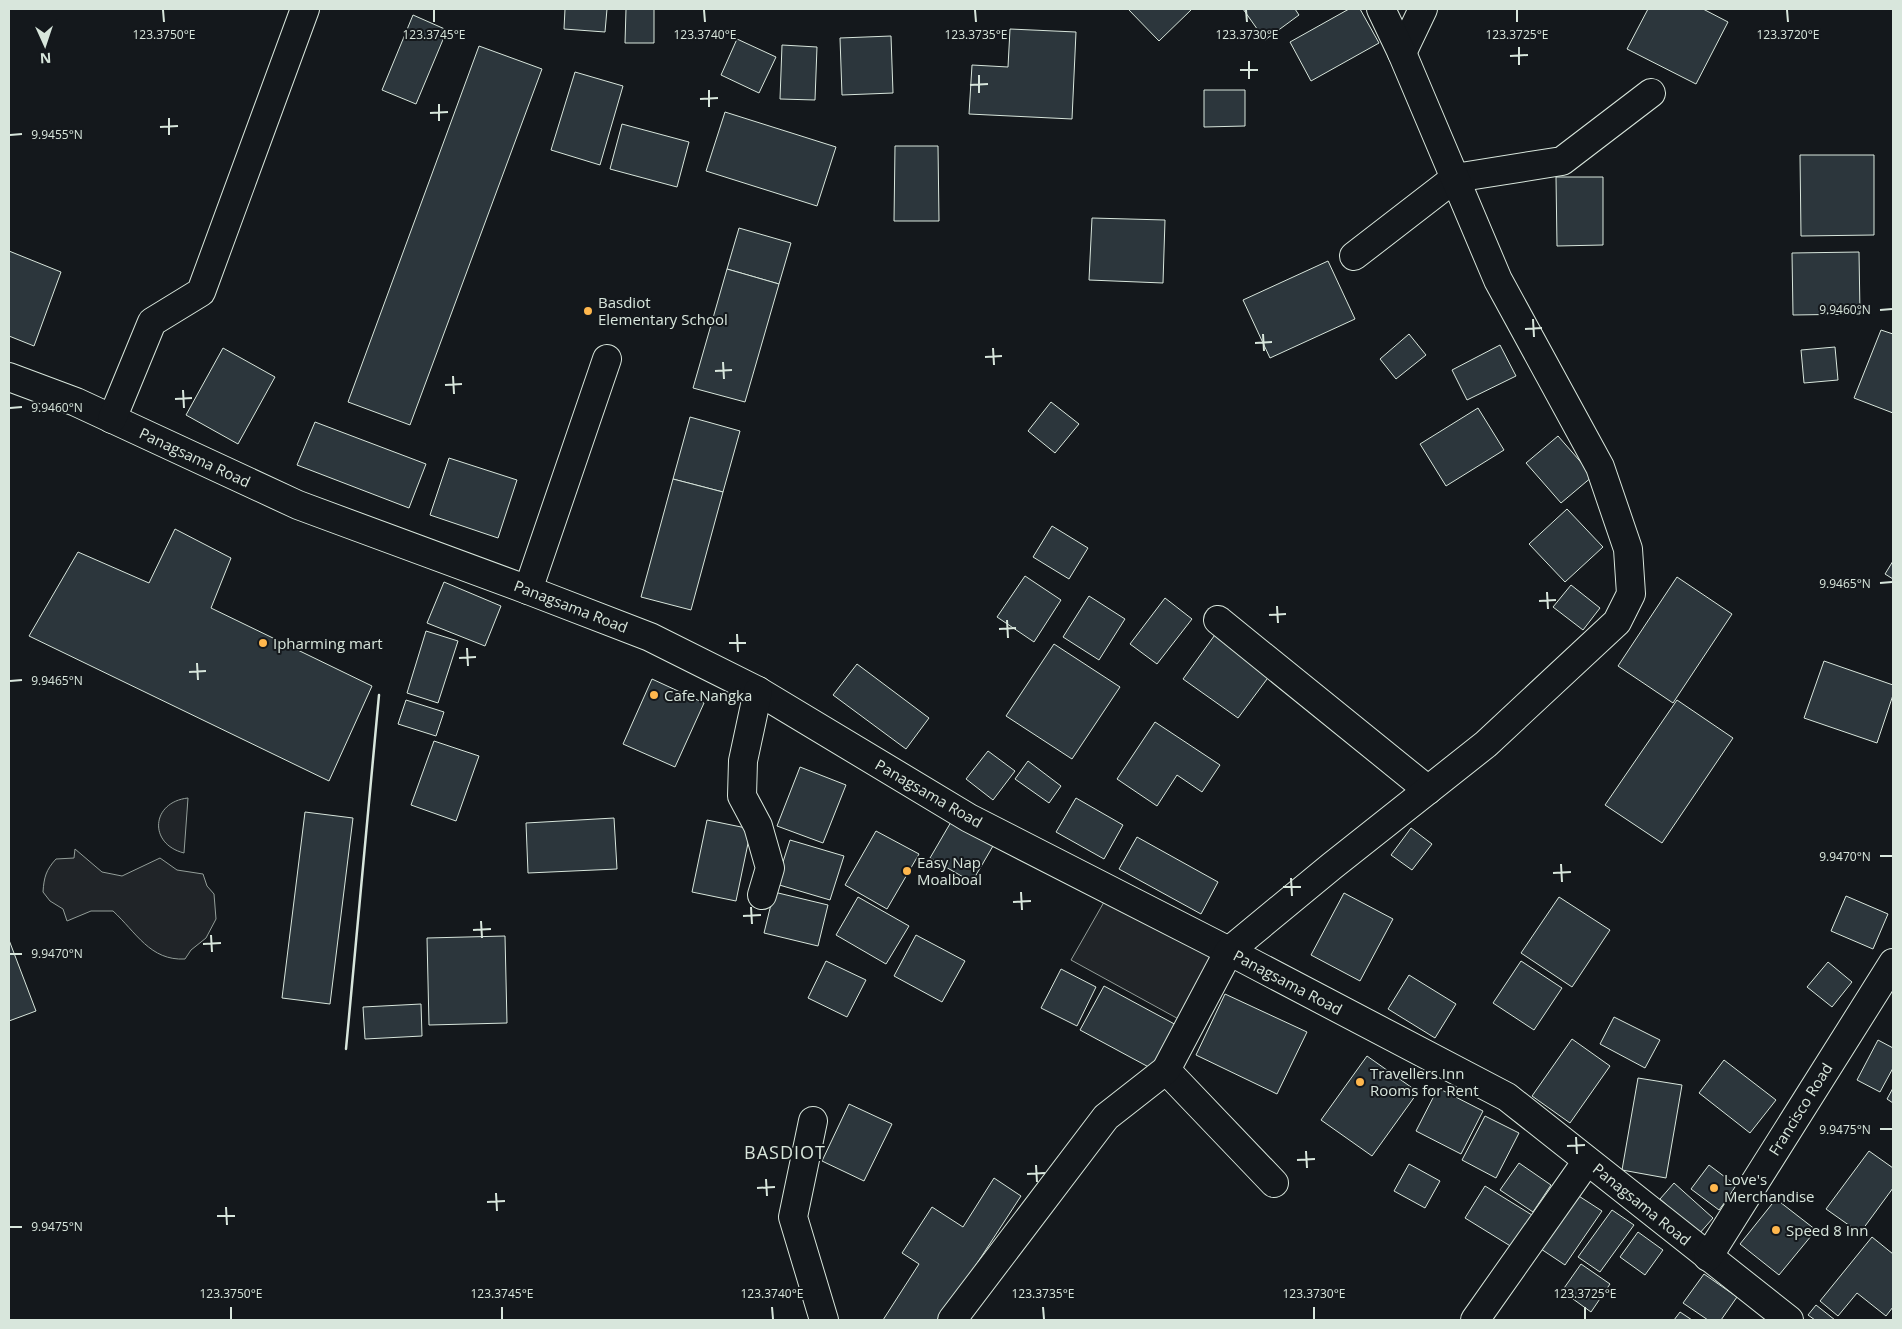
<svg xmlns="http://www.w3.org/2000/svg" width="1902" height="1329" viewBox="0 0 1902 1329" font-family="'Open Sans',sans-serif">
	<style>
		.green { fill: #202428; stroke: #939e99 }
		.building { fill: #2c363c; stroke: #d8e6dc }
		.lines { fill: none; stroke-linecap: round; stroke-linejoin: round }
		.minor-casing { stroke: #d8e6dc; stroke-width: 30 }
		.minor { stroke: #14181c; stroke-width: 28 }
		.wall { stroke: #d8e6dc; stroke-width: 2.5 }
		.ticks { fill: none; stroke: #d8e6dc; stroke-width: 2 }
		.poi-dot { fill: #ffb74d; stroke: #14181c; stroke-width: 2 }
		.labels { text-anchor: middle; dominant-baseline: central; stroke-width: 4; stroke-linejoin: round; paint-order: stroke }
		.poi-label { font-size: 15px; fill: #d8e6dc; stroke: #14181c; text-anchor: start }
		.street-label { font-size: 15px; fill: #d8e6dc; stroke: #14181c }
		.quarter-label { font-size: 18px; letter-spacing: 1px; fill: #d8e6dc; stroke: #14181c }
		.ticks-label { font-size: 12px; text-anchor: middle; fill: #d8e6dc; stroke: #14181c; stroke-width: 4; stroke-linejoin: round; paint-order: stroke }
	</style>
	<rect width="100%" height="100%" fill="#14181c"/>
	<g class="green">
		<path d="M188 798 184 853C148 844 151 802 188 798Z"/>
		<path d="M75 849 102 872 122 876 160 858 177 870 203 874 207 886 214 894 216 919 206 938 191 950 185 959C150 961 136 932 113 911H91L67 921 63 909 50 901 43 892C44 877 46 870 56 859L74 858Z"/>
		<path d="M1108 895 1220 957 1184 1022 1071 960Z"/>
	</g>
	<g class="building">
		<path d="M565 9H607L605 32 564 29Z"/>
		<path d="M626 9H654V43H625Z"/>
		<path d="M1128 9H1192L1159 41Z"/>
		<path d="M1243 9H1295L1299 15 1265 40Z"/>
		<path d="M1349 9H1360L1379 43 1311 81 1290 42Z"/>
		<path d="M1648 9H1703L1728 22 1696 84 1627 49Z"/>
		<path d="M413 15 447 30 416 104 382 90Z"/>
		<path d="M1010 29 1076 32 1072 119 969 114 972 65 1008 67Z"/>
		<path d="M891 36 893 93 842 95 840 38Z"/>
		<path d="M737 39 776 57 759 93 721 75Z"/>
		<path d="M782 45 817 47 815 100 780 99Z"/>
		<path d="M479 46 542 69 410 425 348 402Z"/>
		<path d="M575 72 623 86 600 165 551 150Z"/>
		<path d="M1204 90H1245V126L1204 127Z"/>
		<path d="M725 112 836 147 817 206 706 171Z"/>
		<path d="M622 124 689 142 677 187 610 169Z"/>
		<path d="M895 146H938L939 221H894Z"/>
		<path d="M1800 155H1874V235L1801 236Z"/>
		<path d="M1556 177H1603V245L1557 246Z"/>
		<path d="M1092 218 1165 220 1163 283 1089 280Z"/>
		<path d="M739 228 791 243 779 284 727 269Z"/>
		<path d="M9 251 61 272 34 346 9 336Z"/>
		<path d="M1859 252 1860 314 1793 315 1792 253Z"/>
		<path d="M1328 261 1355 319 1270 358 1243 300Z"/>
		<path d="M727 269 779 284 745 402 693 388Z"/>
		<path d="M1881 330 1893 334V413L1854 398Z"/>
		<path d="M1409 334 1426 355 1396 379 1380 359Z"/>
		<path d="M1500 345 1516 376 1467 400 1452 370Z"/>
		<path d="M1835 347 1838 380 1804 383 1801 350Z"/>
		<path d="M223 348 275 377 238 444 186 415Z"/>
		<path d="M1051 402 1079 424 1055 453 1028 431Z"/>
		<path d="M1478 408 1504 450 1446 486 1420 444Z"/>
		<path d="M690 417 740 431 723 492 673 479Z"/>
		<path d="M315 422 426 464 409 508 297 465Z"/>
		<path d="M1558 436 1593 476 1561 503 1526 463Z"/>
		<path d="M449 458 517 480 498 538 430 515Z"/>
		<path d="M673 479 723 492 691 610 641 597Z"/>
		<path d="M1567 509 1603 547 1565 582 1529 544Z"/>
		<path d="M1052 526 1088 548 1069 579 1033 557Z"/>
		<path d="M175 529 231 558 211 608 372 686 329 781 29 636 78 552 149 583Z"/>
		<path d="M1893 561V579L1885 574Z"/>
		<path d="M1025 576 1061 600 1034 642 997 617Z"/>
		<path d="M1677 577 1732 614 1673 703 1618 666Z"/>
		<path d="M444 582 501 606 485 646 427 623Z"/>
		<path d="M1571 585 1600 608 1583 630 1553 607Z"/>
		<path d="M1089 596 1125 619 1099 660 1063 637Z"/>
		<path d="M1165 598 1192 619 1157 664 1130 644Z"/>
		<path d="M426 631 458 641 438 703 407 693Z"/>
		<path d="M1217 632 1273 671 1238 718 1183 679Z"/>
		<path d="M1054 644 1120 687 1072 759 1006 716Z"/>
		<path d="M1824 661 1893 685V695L1877 743 1804 718Z"/>
		<path d="M857 664 929 718 906 749 833 695Z"/>
		<path d="M652 679 704 703 675 767 623 744Z"/>
		<path d="M406 700 444 712 436 736 398 724Z"/>
		<path d="M1677 700 1733 738 1662 843 1605 805Z"/>
		<path d="M1155 722 1220 765 1202 792 1177 775 1157 806 1117 779Z"/>
		<path d="M434 741 479 756 456 821 411 805Z"/>
		<path d="M988 751 1015 771 993 800 966 779Z"/>
		<path d="M1028 761 1061 786 1049 803 1015 779Z"/>
		<path d="M800 767 846 785 823 843 777 826Z"/>
		<path d="M1076 798 1123 825 1104 859 1056 832Z"/>
		<path d="M305 812 353 818 330 1004 282 998Z"/>
		<path d="M614 818 617 869 528 873 526 823Z"/>
		<path d="M707 820 751 829 736 901 692 892Z"/>
		<path d="M951 822 993 846 972 882 930 858Z"/>
		<path d="M1411 828 1432 844 1412 870 1391 855Z"/>
		<path d="M876 831 919 854 887 909 845 885Z"/>
		<path d="M1137 837 1218 882 1201 914 1119 869Z"/>
		<path d="M790 840 844 856 830 900 776 884Z"/>
		<path d="M774 892 828 905 818 946 764 933Z"/>
		<path d="M1344 893 1393 919 1360 981 1311 955Z"/>
		<path d="M1846 896 1888 914 1873 949 1831 931Z"/>
		<path d="M858 897 909 926 886 964 836 935Z"/>
		<path d="M1559 897 1610 930 1572 987 1521 953Z"/>
		<path d="M916 935 965 961 942 1002 894 976Z"/>
		<path d="M505 936 507 1023 429 1025 427 938Z"/>
		<path d="M9 940 36 1011 9 1021Z"/>
		<path d="M826 961 866 980 847 1017 808 998Z"/>
		<path d="M1521 961 1562 988 1534 1030 1493 1003Z"/>
		<path d="M1828 962 1852 982 1832 1007 1807 987Z"/>
		<path d="M1061 969 1096 987 1077 1026 1041 1008Z"/>
		<path d="M1409 975 1456 1004 1435 1038 1388 1009Z"/>
		<path d="M1104 986 1180 1027 1156 1071 1080 1030Z"/>
		<path d="M1225 994 1307 1032 1277 1094 1196 1055Z"/>
		<path d="M421 1004 422 1036 365 1039 363 1007Z"/>
		<path d="M1614 1017 1660 1040 1645 1068 1600 1044Z"/>
		<path d="M1572 1039 1610 1066 1570 1123 1532 1096Z"/>
		<path d="M1878 1040 1893 1048V1068L1880 1092 1857 1080Z"/>
		<path d="M1367 1056 1418 1092 1372 1156 1321 1120Z"/>
		<path d="M1724 1060 1776 1100 1750 1133 1699 1093Z"/>
		<path d="M1638 1078 1682 1085 1666 1178 1622 1170Z"/>
		<path d="M1438 1088 1483 1111 1461 1154 1416 1131Z"/>
		<path d="M1893 1088V1103L1887 1099Z"/>
		<path d="M849 1104 892 1124 864 1181 822 1161Z"/>
		<path d="M1485 1116 1519 1133 1496 1178 1462 1160Z"/>
		<path d="M1869 1151 1893 1168V1188L1860 1233 1826 1209Z"/>
		<path d="M1519 1163 1551 1185 1533 1212 1500 1190Z"/>
		<path d="M1409 1164 1440 1181 1425 1208 1394 1191Z"/>
		<path d="M1709 1165 1737 1186 1719 1210 1691 1189Z"/>
		<path d="M994 1178 1021 1196 940 1320H883L919 1264 902 1253 932 1207 963 1227Z"/>
		<path d="M1674 1183 1713 1218 1699 1234 1660 1199Z"/>
		<path d="M1485 1186 1532 1215 1512 1247 1465 1218Z"/>
		<path d="M1571 1191 1602 1211 1565 1265 1535 1245Z"/>
		<path d="M1776 1199 1816 1230 1779 1275 1740 1244Z"/>
		<path d="M1612 1210 1634 1225 1600 1272 1578 1257Z"/>
		<path d="M1638 1232 1663 1250 1645 1275 1620 1257Z"/>
		<path d="M1872 1237 1893 1254V1307L1886 1316 1857 1293 1838 1316 1820 1301Z"/>
		<path d="M1581 1264 1610 1284 1591 1312 1562 1291Z"/>
		<path d="M1704 1274 1737 1297 1721 1320H1708L1683 1303Z"/>
		<path d="M1816 1305 1835 1320H1815L1808 1315Z"/>
		<path d="M1680 1312 1692 1320H1674Z"/>
	</g>
	<g class="lines">
		<defs>
			<g id="minor">
				<path d="M1402 53 1423 9"/>
				<path d="M1354 256 1455 178 1562 161 1651 93"/>
				<path d="M9 377 76 402 298 505 528 590 650 637 758 691 969 818 1229 951 1507 1097 1789 1320"/>
				<path d="M112 419 152 322 201 292 305 9"/>
				<path d="M528 590 607 359"/>
				<path d="M1218 620 1428 790"/>
				<path d="M758 691 743 761 742 796 758 826 770 868 762 895"/>
				<path d="M1166 1070 1274 1183"/>
				<path d="M813 1121 793 1217 824 1320"/>
				<path d="M1708 1257 1893 963"/>
				<path d="M952 1320 1106 1117 1166 1070 1229 951 1332 866 1486 744 1617 622 1631 594 1628 549 1600 467 1498 280 1402 53 1381 9"/>
				<path d="M1475 1320 1587 1161"/>
			</g>
		</defs>
		<use href="#minor" class="minor-casing"/>
		<use href="#minor" class="minor"/>
		<path class="wall" d="M346 1049 379 695"/>
	</g>
	<path class="ticks" d="M163 10 164 22M434 10V22M704 10 705 22M975 10 976 22M1246 10 1247 22M1517 10V22M1787 10 1788 22M1519 47V65M1510 56 1528 55M1249 61V79M1240 70H1258M979 75V93M970 85 988 84M709 90V107M700 99 718 98M439 104V121M430 113 448 112M169 118V135M160 127 178 126M10 135 22 134M1880 310 1892 309M1533 319 1534 337M1525 329 1542 328M1263 334 1264 351M1255 343 1272 342M993 348 994 365M985 357 1002 356M723 362 724 379M715 371 732 370M453 376 454 394M445 385 462 384M183 390 184 408M175 399 192 398M10 408 22 407M1880 583 1892 582M1547 592 1548 609M1539 601 1556 600M1277 606 1278 623M1269 615 1286 614M1007 620 1008 638M999 629 1016 628M737 634 738 652M729 643H746M467 648 468 666M459 658 476 657M197 663 198 680M189 672 206 671M10 681 22 680M1880 856H1892M1561 864 1562 882M1553 873 1571 872M1291 878 1292 896M1283 887H1301M1021 892 1022 910M1013 902 1031 901M751 907 752 924M743 916 761 915M481 921 482 938M473 930 491 929M211 935 212 952M203 944 221 943M10 954H22M1880 1129H1892M1576 1137 1577 1154M1567 1146 1585 1145M1306 1151 1307 1168M1297 1160 1315 1159M1036 1165 1037 1182M1027 1174 1045 1173M766 1179 767 1196M757 1188 775 1187M496 1193 497 1211M487 1202 505 1201M226 1207 227 1225M217 1216H235M10 1227H22M231 1307V1319M502 1307V1319M772 1307 773 1319M1043 1307 1044 1319M1314 1307V1319M1585 1307V1319"/>
	<g class="poi-dot">
		<circle cx="588" cy="311" r="5"/>
		<circle cx="263" cy="643" r="5"/>
		<circle cx="654" cy="695" r="5"/>
		<circle cx="907" cy="871" r="5"/>
		<circle cx="1360" cy="1082" r="5"/>
		<circle cx="1714" cy="1188" r="5"/>
		<circle cx="1776" cy="1230" r="5"/>
	</g>
	<g class="labels">
		<g class="poi-label">
			<text x="598" y="302">Basdiot<tspan x="598" dy="17">Elementary School</tspan></text>
			<text x="273" y="643">Ipharming mart</text>
			<text x="664" y="695">Cafe Nangka</text>
			<text x="917" y="862">Easy Nap<tspan x="917" dy="17">Moalboal</tspan></text>
			<text x="1370" y="1073">Travellers Inn<tspan x="1370" dy="17">Rooms for Rent</tspan></text>
			<text x="1724" y="1179">Love's<tspan x="1724" dy="17">Merchandise</tspan></text>
			<text x="1786" y="1230">Speed 8 Inn</text>
		</g>
		<g class="street-label">
			<text transform="translate(195 457) rotate(25)">Panagsama Road</text>
			<text transform="translate(571 606) rotate(21)">Panagsama Road</text>
			<text transform="translate(929 793) rotate(30)">Panagsama Road</text>
			<text transform="translate(1288 982) rotate(28)">Panagsama Road</text>
			<text transform="translate(1800 1109) rotate(-58)">Francisco Road</text>
			<text transform="translate(1642 1204) rotate(39)">Panagsama Road</text>
		</g>
		<g class="quarter-label">
			<text x="785" y="1152">BASDIOT</text>
		</g>
	</g>
	<g class="ticks-label">
		<text x="164" y="39">123.3750°E</text>
		<text x="434" y="39">123.3745°E</text>
		<text x="705" y="39">123.3740°E</text>
		<text x="976" y="39">123.3735°E</text>
		<text x="1247" y="39">123.3730°E</text>
		<text x="1517" y="39">123.3725°E</text>
		<text x="1788" y="39">123.3720°E</text>
		<text x="57" y="139">9.9455°N</text>
		<text x="1845" y="314">9.9460°N</text>
		<text x="57" y="412">9.9460°N</text>
		<text x="1845" y="588">9.9465°N</text>
		<text x="57" y="685">9.9465°N</text>
		<text x="1845" y="861">9.9470°N</text>
		<text x="57" y="958">9.9470°N</text>
		<text x="1845" y="1134">9.9475°N</text>
		<text x="57" y="1231">9.9475°N</text>
		<text x="231" y="1298">123.3750°E</text>
		<text x="502" y="1298">123.3745°E</text>
		<text x="772" y="1298">123.3740°E</text>
		<text x="1043" y="1298">123.3735°E</text>
		<text x="1314" y="1298">123.3730°E</text>
		<text x="1585" y="1298">123.3725°E</text>
	</g>
	<rect width="1902" height="1329" fill="none" stroke="#d8e6dc" stroke-width="20"/>
	<g transform="translate(45 45) rotate(177)" stroke="#14181c" stroke-width="4" paint-order="stroke">
	<path d="M0-4L9 19L0 12L-9 19Z" fill="#d8e6dc"/>
	<text y="-8" font-size="14" font-weight="bold" text-anchor="middle" fill="#d8e6dc">N</text>
	</g>
</svg>
